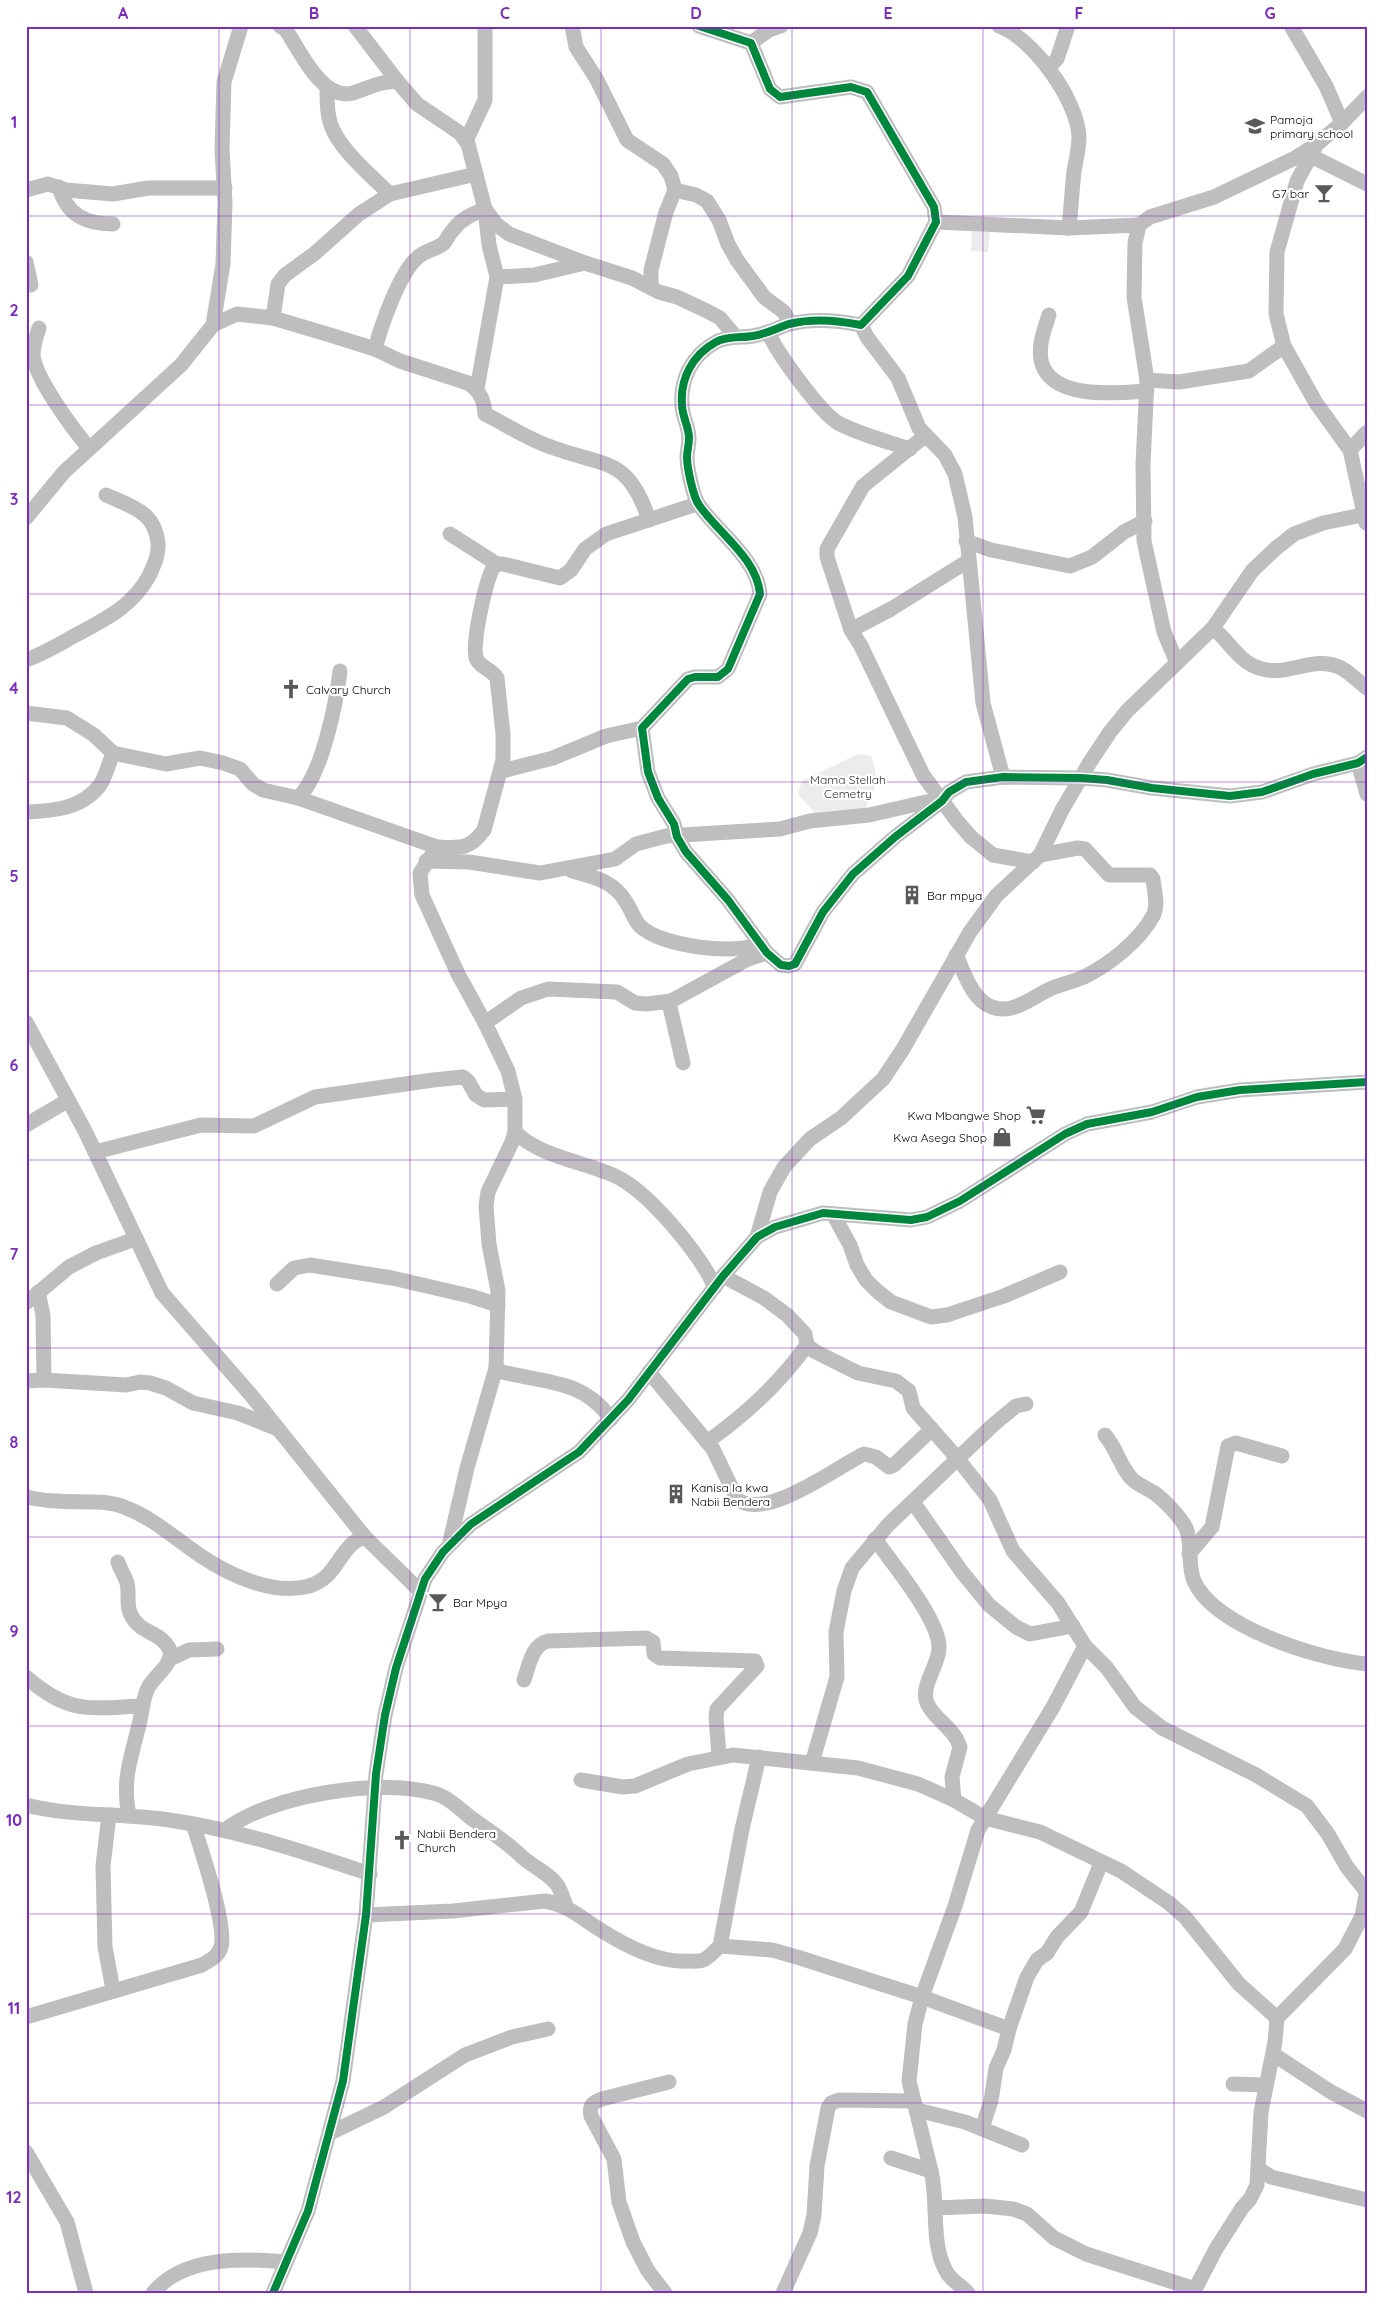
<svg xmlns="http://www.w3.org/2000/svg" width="1393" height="2319" viewBox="0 0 1393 2319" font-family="Quicksand,sans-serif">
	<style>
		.green { fill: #ececec }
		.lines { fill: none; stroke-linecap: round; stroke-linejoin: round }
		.minor { stroke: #bebebe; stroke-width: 15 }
		.cycleway-casing { stroke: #fff; stroke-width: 11 }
		.cycleway { stroke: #00873e; stroke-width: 8 }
		.grid { fill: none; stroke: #7b2cbf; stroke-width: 1; stroke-opacity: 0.55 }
		.labels { text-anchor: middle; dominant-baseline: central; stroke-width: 4.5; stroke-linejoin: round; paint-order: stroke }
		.poi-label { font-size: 12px; fill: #000; stroke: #fff; text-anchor: start }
		.park-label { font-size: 12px; fill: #333; stroke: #fff }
		.neatline { fill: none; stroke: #7b2cbf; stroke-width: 2 }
		.grid-label { font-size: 16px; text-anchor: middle; font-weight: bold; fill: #7b2cbf }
	</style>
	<rect width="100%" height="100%" fill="#fff"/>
	<g class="green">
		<path d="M972 231 990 232 988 252 971 251Z"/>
		<path d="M858 754 871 756C879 778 877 790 864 810L818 817 798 794 802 781Z"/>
	</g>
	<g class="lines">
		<g class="minor">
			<path d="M280 26 286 30C300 51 322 101 353 93 369 88 382 80 398 82L417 104 460 133 468 144 485 209 489 245 497 277 534 275 585 263 632 278 659 292 677 297 707 311 720 318 736 337"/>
			<path d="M355 26 398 82"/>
			<path d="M572 26 576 47 596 78 627 140 663 164 671 176 675 190 666 212 651 270V288"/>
			<path d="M699 26 751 43 770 89 780 97 851 87 867 92 934 207 936 222 908 276 861 325C837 320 813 318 789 324 777 328 766 334 753 336 741 338 727 336 716 342 692 355 680 379 682 405 682 416 689 427 689 438 689 445 687 451 687 457 687 467 693 497 699 505 718 533 757 558 760 594L728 669 718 677H695L688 679 642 728 648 772 658 798 674 824 677 837 686 852 728 900 767 953 781 965 789 966 795 964 823 912 853 874 895 837 942 801 949 792 966 782 1003 777 1081 778 1107 780 1152 788 1230 796 1262 792 1313 774 1358 763 1367 757"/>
			<path d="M999 26C1033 38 1078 101 1079 137 1079 148 1076 160 1074 171 1072 190 1071 209 1069 228"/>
			<path d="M1291 26 1326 86 1342 123"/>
			<path d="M751 43 769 30 781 26"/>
			<path d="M1048 68 1057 59 1068 26"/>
			<path d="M327 88C327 103 327 117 333 130 343 152 372 177 390 194"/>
			<path d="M466 141 485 100V26"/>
			<path d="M1316 146 1297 181 1277 252 1276 314 1284 346 1316 403 1350 450 1366 523"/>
			<path d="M1311 156 1367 184"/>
			<path d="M59 187C67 215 85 224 113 224"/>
			<path d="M26 190 48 184 66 190 113 194 148 188H225"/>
			<path d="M675 190 696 195 707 201 719 220 728 244 737 260 764 297 784 312 790 324"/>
			<path d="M485 209 496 224 509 234 585 263"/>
			<path d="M936 222 1069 228 1139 225"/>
			<path d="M26 262 31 285"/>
			<path d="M1049 315C1044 330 1037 348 1042 364 1054 400 1117 393 1147 391"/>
			<path d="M273 318 278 284 285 275 314 254 359 214 390 194 476 174"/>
			<path d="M213 325 223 264 225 203 222 149 224 82 241 26"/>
			<path d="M861 325 867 337 898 378 919 428 945 455 955 474 965 517 983 703 1003 777"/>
			<path d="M39 328C36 337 33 346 33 355 35 378 73 429 88 447"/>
			<path d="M768 332C777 353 820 412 838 423 861 435 886 441 910 449"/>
			<path d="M375 349C381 326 399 274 417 258 425 250 436 250 444 243 447 239 449 234 453 230 461 219 472 214 485 209"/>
			<path d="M1147 380 1179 382 1249 371 1284 346"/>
			<path d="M477 389 497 277"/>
			<path d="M925 436 863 486 827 549V557L851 630 861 646 923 775 957 821 971 837 993 855 1033 862"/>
			<path d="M1350 450 1367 432"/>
			<path d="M26 518 64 472 181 365 213 325 237 314 273 318 330 335 375 349 400 361 468 383C480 391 484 400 485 414 507 425 529 440 551 447 605 467 628 456 649 520"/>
			<path d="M450 534 497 564"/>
			<path d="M966 541 991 550 1070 566 1092 557 1124 532 1145 521"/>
			<path d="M1213 628C1229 641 1239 662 1259 668 1286 678 1313 655 1339 667 1349 671 1358 682 1367 688"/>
			<path d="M851 630 891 609 968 561"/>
			<path d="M26 660C43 654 58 645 74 636 104 620 132 607 149 576 154 565 159 555 158 543 157 534 153 523 146 516 135 506 119 501 106 495"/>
			<path d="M1177 663 1164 632 1144 541 1143 464 1147 380 1134 297 1135 243 1139 225 1150 217 1214 197 1295 158 1317 144 1342 123 1367 97"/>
			<path d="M26 713 67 718 94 735 113 753 166 764 200 758 223 763 240 769 253 784 263 790 298 798 437 847"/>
			<path d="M1358 763 1367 794"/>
			<path d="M502 771 553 758 606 736 642 728"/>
			<path d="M298 798C322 775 336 704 340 671"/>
			<path d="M26 812C53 811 82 809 100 785 106 776 109 763 113 753"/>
			<path d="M426 861 469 862 540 873 615 859 636 844 666 836 780 829 810 821 869 815 926 802 941 801"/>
			<path d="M572 871C594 877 614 881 626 902 631 909 634 920 640 926 661 947 735 955 761 944"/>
			<path d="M956 955C964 972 972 1000 992 1007 1012 1015 1031 998 1048 990 1060 984 1073 982 1084 977 1110 964 1139 941 1153 916 1159 905 1154 890 1153 879L1150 875H1109L1085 849 1078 848 1040 855"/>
			<path d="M671 1001 670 1007 683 1063"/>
			<path d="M26 1022 85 1131 162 1293 251 1395 364 1536 421 1592"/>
			<path d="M485 1023 521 998 548 989 617 992 635 1003 647 1004 671 1001 748 959 767 953"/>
			<path d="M26 1125 67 1101"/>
			<path d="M515 1132C539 1156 581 1161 613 1175 648 1190 699 1253 715 1287"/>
			<path d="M95 1152 201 1125 254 1126 315 1097 433 1080 463 1077 468 1081 476 1095 484 1100 515 1099"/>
			<path d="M833 1214 850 1245 857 1265 866 1280 877 1291 891 1302 931 1317 947 1315 1004 1296 1060 1272"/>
			<path d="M757 1237 770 1192 784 1167 810 1139 841 1118 883 1079 903 1049 970 932 996 896 1040 855 1062 810 1090 762 1110 732 1127 711 1213 628 1252 571 1275 549 1294 534 1323 523 1367 514"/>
			<path d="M723 1276 764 1298 787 1315 805 1334 807 1345 814 1351 858 1373 896 1381 909 1391 913 1408 958 1459 990 1500 1013 1551 1058 1603 1085 1646 1107 1668 1135 1707 1162 1728 1256 1775 1307 1806 1328 1834 1347 1867 1366 1891"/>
			<path d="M277 1284 294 1268 310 1265 392 1278 470 1296 498 1305"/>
			<path d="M38 1292 43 1315 44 1380"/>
			<path d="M26 1303 69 1267 96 1253 135 1239"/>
			<path d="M649 1372 713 1449 737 1499C765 1522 837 1467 864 1454L876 1457 889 1467 894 1465 932 1429"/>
			<path d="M26 1381 44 1380 126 1385 140 1382 150 1383 166 1388 193 1403 238 1413 278 1429"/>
			<path d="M611 1419C583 1379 545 1383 502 1372L496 1368 498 1291 489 1244 486 1206 488 1192 512 1142 515 1132V1099L508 1071 485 1023 458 974 422 895 420 873 437 847C461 848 469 850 484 830L503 760V734L497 678C492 670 482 668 477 660 470 648 486 581 493 568L497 564H503L560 578 571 570 585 549 606 534 697 504"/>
			<path d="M1105 1435C1117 1449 1121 1469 1133 1480 1139 1485 1146 1488 1153 1492 1163 1499 1180 1516 1186 1528 1193 1544 1187 1565 1194 1581 1214 1627 1320 1660 1367 1664"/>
			<path d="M707 1442C747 1413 778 1385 807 1345"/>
			<path d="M26 1497C36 1499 46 1501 56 1501 79 1503 103 1499 124 1507 154 1518 175 1539 201 1556 229 1575 274 1596 309 1586 334 1578 336 1559 352 1544 355 1541 360 1539 364 1536"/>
			<path d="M913 1502 962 1572 989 1605 1016 1627 1030 1634 1073 1626"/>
			<path d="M875 1539C892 1563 940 1620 939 1648 939 1665 920 1686 927 1703 933 1718 952 1727 958 1742L960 1747 952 1777 954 1800"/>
			<path d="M449 1546 467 1468 496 1368"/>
			<path d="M1189 1554 1212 1527 1228 1446 1236 1443 1282 1456"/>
			<path d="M118 1562C120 1569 125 1576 127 1583 130 1595 125 1606 132 1617 142 1635 163 1631 171 1653 169 1668 155 1675 148 1688 142 1700 142 1715 138 1729 130 1761 122 1782 129 1816"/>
			<path d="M170 1659 189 1650 217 1649"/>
			<path d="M26 1677C70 1715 89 1708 143 1706"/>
			<path d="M524 1680C529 1665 532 1645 548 1641L646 1638 653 1642 654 1654 660 1658 755 1661 757 1666 717 1709 716 1717 719 1756"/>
			<path d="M812 1763 837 1677 836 1632 844 1591 852 1568 888 1525 993 1425 1016 1406 1026 1404"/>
			<path d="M581 1780 623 1787 635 1786 688 1764 733 1755 858 1768 918 1784 954 1800 985 1818 1040 1832 1121 1871 1169 1903 1185 1917 1239 1984 1277 2018"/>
			<path d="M26 1805C73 1817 122 1813 169 1820 238 1830 305 1852 370 1874"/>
			<path d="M109 1815 103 1866 105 1947 113 1990"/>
			<path d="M225 1830C270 1795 379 1778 433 1793 447 1796 460 1809 471 1818 488 1830 504 1840 519 1854 530 1866 552 1874 559 1888 562 1894 564 1901 566 1906"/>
			<path d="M366 1915 453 1911 545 1901C568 1905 580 1917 599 1929 624 1945 657 1963 687 1961 692 1961 699 1962 703 1960 709 1958 715 1950 720 1946L772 1950 797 1957 922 1997 1009 2029"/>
			<path d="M720 1946 742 1829 759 1757"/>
			<path d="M26 2017 202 1965C210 1960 218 1957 221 1947 227 1925 201 1849 193 1824"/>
			<path d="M1273 2054 1331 2092 1367 2111"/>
			<path d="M1233 2084 1266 2085"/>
			<path d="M917 2110 965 2122 1022 2145"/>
			<path d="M982 2128 991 2101 996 2068 1004 2050 1009 2029 1027 1977 1037 1960 1047 1953 1057 1937 1081 1912 1101 1863"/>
			<path d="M330 2133 384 2107 465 2055 512 2037 548 2029"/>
			<path d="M26 2152 67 2222 86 2293"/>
			<path d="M891 2158 931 2171C939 2203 930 2242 946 2271 951 2281 961 2285 968 2293"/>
			<path d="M1259 2169 1271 2177 1367 2200"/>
			<path d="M931 2171 909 2081 915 2024 922 1997 955 1906 978 1830 1053 1707 1085 1646"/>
			<path d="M935 2208 985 2206 1013 2209 1027 2214 1054 2238 1086 2254 1195 2289"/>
			<path d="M153 2293C183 2256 242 2258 286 2262"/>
			<path d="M273 2293 308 2211 343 2081 366 1915 376 1774 385 1715 396 1668 425 1579 443 1552 471 1524 579 1452 628 1400 723 1276 757 1237 775 1227 823 1213 911 1220 927 1217 960 1201 1065 1134 1087 1124 1152 1112 1197 1097 1240 1090 1367 1082"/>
			<path d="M665 2293 648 2271 633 2242 619 2202 614 2159 591 2116C589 2105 592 2103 602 2099L669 2082"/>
			<path d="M783 2293 810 2233 814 2215 817 2166 828 2108 831 2103 839 2100 914 2101"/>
			<path d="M1193 2293 1216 2249 1242 2208 1250 2199 1257 2185 1261 2112 1275 2042 1277 2018 1345 1949 1362 1916 1367 1889"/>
		</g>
		<defs>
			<g id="cycleway">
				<path d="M699 26 751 43 770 89 780 97 851 87 867 92 934 207 936 222 908 276 861 325C837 320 813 318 789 324 777 328 766 334 753 336 741 338 727 336 716 342 692 355 680 379 682 405 682 416 689 427 689 438 689 445 687 451 687 457 687 467 693 497 699 505 718 533 757 558 760 594L728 669 718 677H695L688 679 642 728 648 772 658 798 674 824 677 837 686 852 728 900 767 953 781 965 789 966 795 964 823 912 853 874 895 837 942 801 949 792 966 782 1003 777 1081 778 1107 780 1152 788 1230 796 1262 792 1313 774 1358 763 1367 757"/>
				<path d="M273 2293 308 2211 343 2081 366 1915 376 1774 385 1715 396 1668 425 1579 443 1552 471 1524 579 1452 628 1400 723 1276 757 1237 775 1227 823 1213 911 1220 927 1217 960 1201 1065 1134 1087 1124 1152 1112 1197 1097 1240 1090 1367 1082"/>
			</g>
		</defs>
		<use href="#cycleway" class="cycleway-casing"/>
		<use href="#cycleway" class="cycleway"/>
	</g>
	<path class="grid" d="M219 26V2293M410 26V2293M601 26V2293M792 26V2293M983 26V2293M1174 26V2293M26 216H1367M26 405H1367M26 594H1367M26 782H1367M26 971H1367M26 1160H1367M26 1348H1367M26 1537H1367M26 1726H1367M26 1914H1367M26 2103H1367"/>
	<defs>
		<symbol id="school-bare" viewBox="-9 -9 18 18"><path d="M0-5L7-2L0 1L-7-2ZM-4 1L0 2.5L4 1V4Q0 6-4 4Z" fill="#595959" stroke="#fff" stroke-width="2.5" paint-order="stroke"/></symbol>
		<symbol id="bar-bare" viewBox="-9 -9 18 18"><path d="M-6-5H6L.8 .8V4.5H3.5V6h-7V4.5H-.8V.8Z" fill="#595959" stroke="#fff" stroke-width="2.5" paint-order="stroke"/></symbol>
		<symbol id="church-bare" viewBox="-9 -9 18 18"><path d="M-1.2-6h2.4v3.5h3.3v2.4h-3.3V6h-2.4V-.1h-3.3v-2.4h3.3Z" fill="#595959" stroke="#fff" stroke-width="2.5" paint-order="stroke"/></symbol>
		<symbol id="building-bare" viewBox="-9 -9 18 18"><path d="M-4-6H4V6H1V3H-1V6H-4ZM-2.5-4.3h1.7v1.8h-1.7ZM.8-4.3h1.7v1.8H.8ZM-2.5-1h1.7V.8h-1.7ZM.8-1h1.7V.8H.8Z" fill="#595959" stroke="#fff" stroke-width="2.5" paint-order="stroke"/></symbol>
		<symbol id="supermarket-bare" viewBox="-9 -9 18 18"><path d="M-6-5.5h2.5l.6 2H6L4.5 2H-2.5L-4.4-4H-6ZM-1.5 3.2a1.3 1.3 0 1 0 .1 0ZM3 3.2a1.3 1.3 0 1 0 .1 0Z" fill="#595959" stroke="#fff" stroke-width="2.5" paint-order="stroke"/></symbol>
		<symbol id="shop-bare" viewBox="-9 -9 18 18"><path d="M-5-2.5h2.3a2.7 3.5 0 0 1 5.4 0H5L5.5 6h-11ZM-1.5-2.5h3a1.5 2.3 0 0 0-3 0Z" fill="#595959" stroke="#fff" stroke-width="2.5" paint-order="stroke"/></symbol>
	</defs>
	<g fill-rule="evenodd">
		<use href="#school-bare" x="1241" y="112" width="28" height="28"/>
		<use href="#bar-bare" x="1310" y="179" width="28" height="28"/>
		<use href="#church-bare" x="277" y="675" width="28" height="28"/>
		<use href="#building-bare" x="898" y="881" width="28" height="28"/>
		<use href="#supermarket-bare" x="1022" y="1101" width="28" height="28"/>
		<use href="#shop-bare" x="988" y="1123" width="28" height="28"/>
		<use href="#building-bare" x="662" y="1480" width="28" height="28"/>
		<use href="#bar-bare" x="424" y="1588" width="28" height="28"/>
		<use href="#church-bare" x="388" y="1826" width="28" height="28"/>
	</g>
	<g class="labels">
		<g class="poi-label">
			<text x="1270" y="119">Pamoja<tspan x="1270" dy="14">primary school</tspan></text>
			<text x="1309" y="193" text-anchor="end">G7 bar</text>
			<text x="306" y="689">Calvary Church</text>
			<text x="927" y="895">Bar mpya</text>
			<text x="1021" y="1115" text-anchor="end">Kwa Mbangwe Shop</text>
			<text x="987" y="1137" text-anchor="end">Kwa Asega Shop</text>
			<text x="691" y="1487">Kanisa la kwa<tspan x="691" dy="14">Nabii Bendera</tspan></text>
			<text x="453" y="1602">Bar Mpya</text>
			<text x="417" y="1833">Nabii Bendera<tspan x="417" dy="14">Church</tspan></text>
		</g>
		<g class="park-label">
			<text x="848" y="779">Mama Stellah<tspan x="848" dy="14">Cemetry</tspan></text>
		</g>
	</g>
	<rect width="1393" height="2319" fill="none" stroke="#ffffff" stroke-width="55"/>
	<rect x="28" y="28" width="1338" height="2264" class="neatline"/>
	<g class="grid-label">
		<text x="123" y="19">A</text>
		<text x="314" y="19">B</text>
		<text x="505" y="19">C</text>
		<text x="696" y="19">D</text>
		<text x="888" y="19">E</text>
		<text x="1079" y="19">F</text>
		<text x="1270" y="19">G</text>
		<text x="14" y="128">1</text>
		<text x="14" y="316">2</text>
		<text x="14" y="505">3</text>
		<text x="14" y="694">4</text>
		<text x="14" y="882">5</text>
		<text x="14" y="1071">6</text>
		<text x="14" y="1260">7</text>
		<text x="14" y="1448">8</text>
		<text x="14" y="1637">9</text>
		<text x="14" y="1826">10</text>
		<text x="14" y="2014">11</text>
		<text x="14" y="2203">12</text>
	</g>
</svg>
